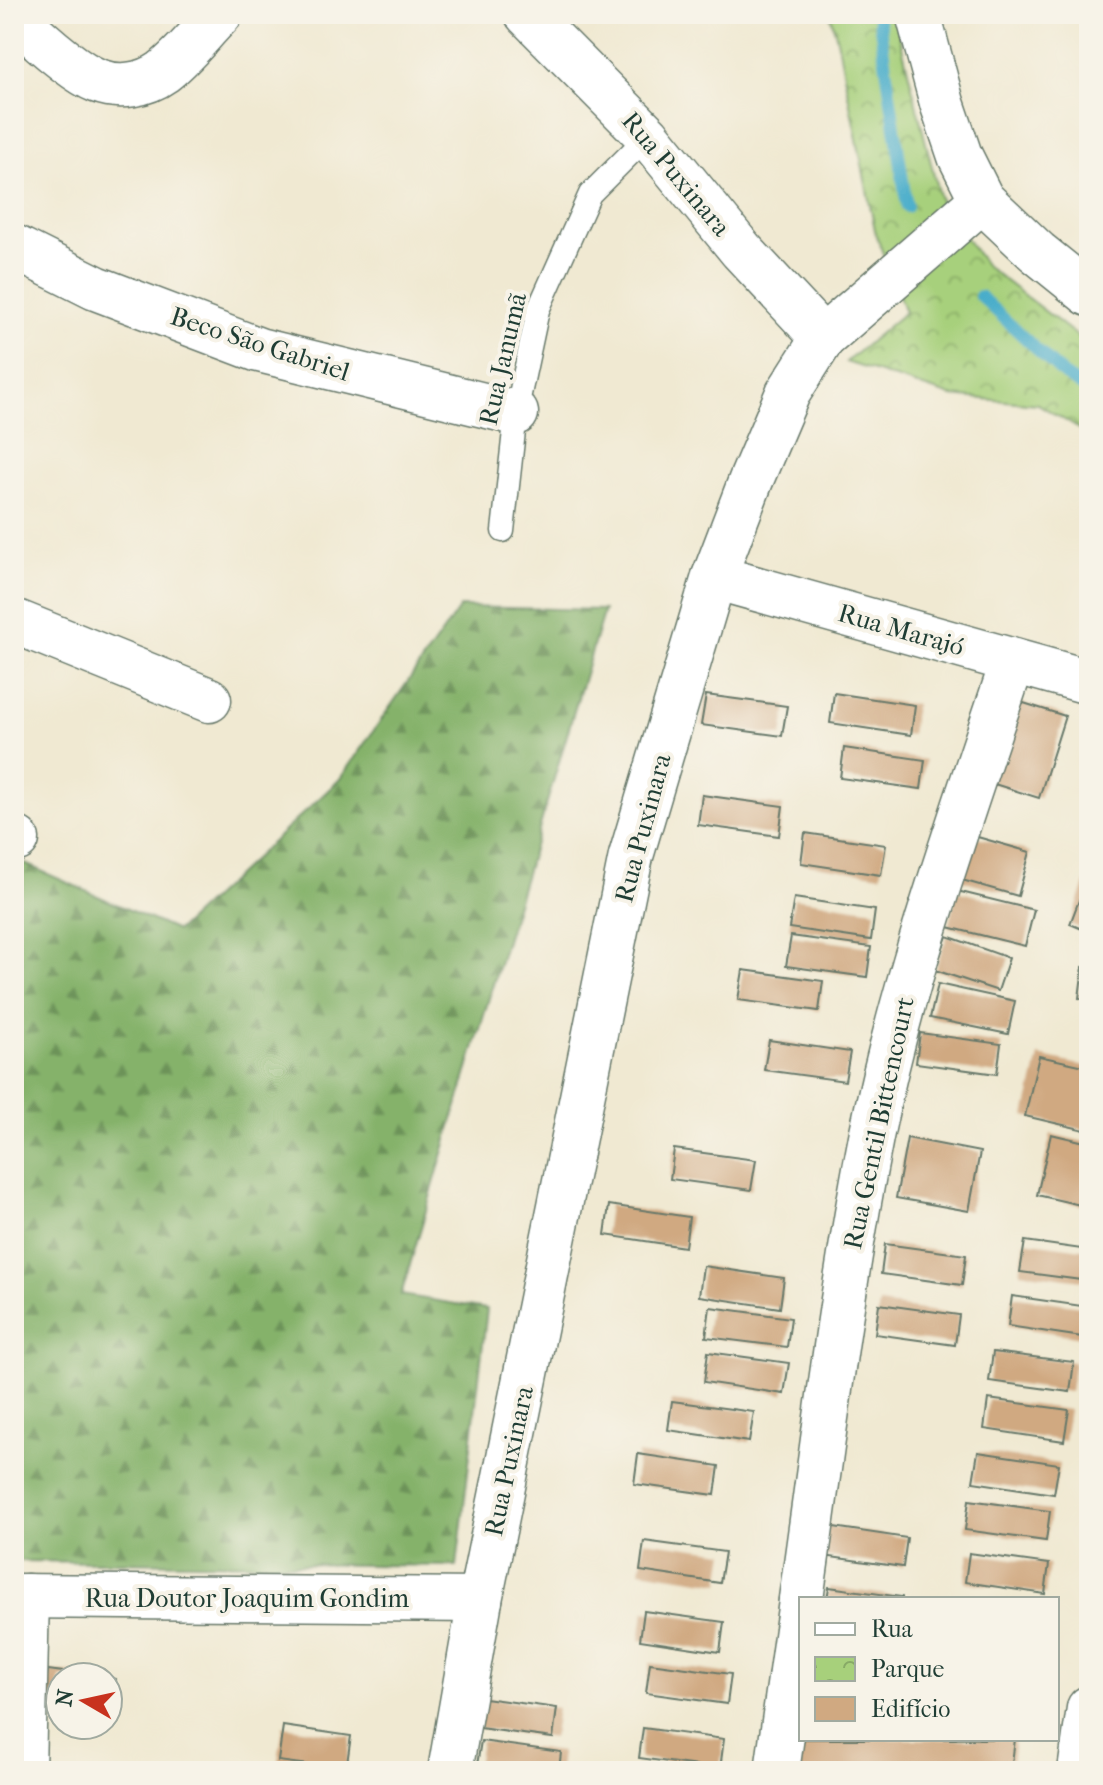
<svg xmlns="http://www.w3.org/2000/svg" width="1103" height="1785" viewBox="0 0 1103 1785" font-family="'IM FELL French Canon',serif">
	<style>
		.forest { fill: url(#forest-firs); stroke: #527850; stroke-width: 2 }
		.park { fill: url(#park-crowns); stroke: #638658; stroke-width: 2 }
		.lines { fill: none; stroke-linecap: round; stroke-linejoin: round }
		.stream { stroke: #4aadca; stroke-width: 12 }
		.building { fill: #d0a981 }
		.lane-casing { stroke: #68796b; stroke-width: 25 }
		.street-casing { stroke: #68796b; stroke-width: 47 }
		.lane { stroke: #fff; stroke-width: 22 }
		.street { stroke: #fff; stroke-width: 44 }
		.labels { text-anchor: middle; dominant-baseline: central; stroke-width: 8; stroke-linejoin: round; paint-order: stroke }
		.street-label { font-size: 26px; fill: #1f3d34; stroke: #f7f3e8 }
	</style>
	<defs>
		<pattern id="forest-firs" width="22" height="20" patternUnits="userSpaceOnUse" patternTransform="scale(2)"><rect width="22" height="20" fill="#85b26b"/><path d="M5 1l3.5 6h-7zM16 11l3.5 6h-7z" fill="#6c9259"/></pattern>
		<pattern id="park-crowns" width="20" height="18" patternUnits="userSpaceOnUse" patternTransform="scale(2)"><rect width="20" height="18" fill="#a7d07b"/><path d="M2 6a3 3 0 1 1 6 0M12 15a3 3 0 1 1 6 0" fill="none" stroke="#87aa66"/></pattern>
	</defs>
	<rect width="100%" height="100%" fill="#f7f3e8"/>
	<filter id="ink" filterUnits="userSpaceOnUse"><feTurbulence type="fractalNoise" baseFrequency=".0125" numOctaves="2"/><feDisplacementMap in="SourceGraphic" scale="16" xChannelSelector="R" yChannelSelector="G"/><feConvolveMatrix kernelMatrix="1 2 1 2 8 2 1 2 1" color-interpolation-filters="sRGB"/></filter>
	<filter id="wash" filterUnits="userSpaceOnUse"><feTurbulence type="fractalNoise" baseFrequency=".006" numOctaves="4" result="noise"/><feDisplacementMap in="SourceGraphic" scale="32" xChannelSelector="R" yChannelSelector="G"/><feGaussianBlur stdDeviation="1.8" result="paint"/><feColorMatrix in="noise" values="0 0 0 0 0 0 0 0 0 0 0 0 0 0 0 0 0 1.4 0 .05"/><feComposite in="paint" operator="in"/></filter>
	<g filter="url(#wash)">
		<rect width="100%" height="100%" fill="#f0e9d2"/>
		<path class="forest" d="M460 607 604 610 401 1295 487 1309 457 1566 14 1561V859L177 931 339 780Z"/>
		<path class="park" d="M830 14H894L941 204 986 266 1089 345V435L1038 404 951 396 846 362 905 312 876 235 837 39Z"/>
		<g class="lines">
			<g class="stream">
				<path d="M878 14 907 207"/>
				<path d="M980 296 1064 375 1089 391"/>
			</g>
		</g>
		<g id="blocks">
			<g class="building">
				<path d="M834 693 915 705 911 735 830 723Z"/>
				<path d="M706 695 787 706 782 736 701 725Z"/>
				<path d="M1014 700 1065 716 1039 798 988 782Z"/>
				<path d="M844 748 925 760 921 789 840 778Z"/>
				<path d="M702 795 783 806 779 836 698 825Z"/>
				<path d="M805 833 886 845 881 875 801 863Z"/>
				<path d="M967 834 1030 852 1018 896 955 878Z"/>
				<path d="M1089 874V932L1070 924Z"/>
				<path d="M957 891 1034 910 1025 946 948 927Z"/>
				<path d="M794 898 875 910 871 940 789 928Z"/>
				<path d="M791 936 871 947 867 977 786 966Z"/>
				<path d="M947 936 1009 958 998 991 935 970Z"/>
				<path d="M1083 967 1089 968V999L1079 998Z"/>
				<path d="M743 970 823 981 819 1011 738 1000Z"/>
				<path d="M938 984 1015 1001 1008 1034 930 1018Z"/>
				<path d="M920 1033 1001 1044 997 1074 916 1063Z"/>
				<path d="M769 1040 850 1052 845 1081 764 1070Z"/>
				<path d="M1039 1056 1089 1067V1131L1025 1116Z"/>
				<path d="M1051 1134 1089 1143V1207L1037 1195Z"/>
				<path d="M907 1138 980 1152 969 1211 896 1198Z"/>
				<path d="M674 1149 756 1160 751 1190 670 1179Z"/>
				<path d="M609 1205 689 1217 685 1247 605 1235Z"/>
				<path d="M1025 1241 1089 1250V1281L1020 1272Z"/>
				<path d="M885 1244 966 1255 962 1285 881 1274Z"/>
				<path d="M703 1266 784 1278 780 1308 699 1296Z"/>
				<path d="M1012 1296 1089 1307V1338L1008 1326Z"/>
				<path d="M879 1304 959 1315 955 1345 875 1334Z"/>
				<path d="M710 1307 791 1318 787 1347 706 1337Z"/>
				<path d="M708 1352 789 1363 784 1394 704 1382Z"/>
				<path d="M993 1352 1074 1362 1070 1392 989 1381Z"/>
				<path d="M988 1399 1069 1410 1064 1441 984 1429Z"/>
				<path d="M672 1401 754 1412 749 1442 668 1430Z"/>
				<path d="M978 1452 1059 1464 1054 1494 973 1482Z"/>
				<path d="M638 1454 719 1466 715 1495 634 1484Z"/>
				<path d="M969 1500 1050 1511 1046 1541 965 1530Z"/>
				<path d="M827 1526 907 1538 903 1567 823 1556Z"/>
				<path d="M644 1541 725 1552 720 1583 640 1571Z"/>
				<path d="M969 1553 1049 1564 1045 1594 965 1582Z"/>
				<path d="M829 1587 902 1597V1599H827Z"/>
				<path d="M644 1611 724 1622 720 1652 640 1640Z"/>
				<path d="M650 1663 731 1674 727 1704 646 1693Z"/>
				<path d="M48 1670 86 1675V1677H60V1706L43 1703Z"/>
				<path d="M108 1678 116 1679 111 1713 108 1712Z"/>
				<path d="M477 1697 557 1708 553 1738 472 1727Z"/>
				<path d="M283 1726 351 1736 346 1770 278 1761Z"/>
				<path d="M643 1728 724 1739 720 1769 639 1758Z"/>
				<path d="M801 1739H1015L1011 1771H790Z"/>
				<path d="M481 1741 561 1752 559 1771H476Z"/>
			</g>
		</g>
	</g>
	<g filter="url(#ink)">
		<use href="#blocks" fill-opacity="0" stroke="#68796b" stroke-width="2"/>
		<g class="lines">
			<defs>
				<path id="lane" d="M503 531 516 413 538 310 590 194 648 136"/>
				<g id="street">
					<path d="M527 14 648 136 741 250 823 338"/>
					<path d="M918 14 942 103 960 156 982 200 1037 252 1089 294"/>
					<path d="M14 16C33 34 74 72 98 81 119 89 145 85 163 72 184 56 202 32 220 14"/>
					<path d="M14 247 96 288 259 350 516 413"/>
					<path d="M714 577 1089 682"/>
					<path d="M14 621 209 700"/>
					<path d="M14 838 17 839"/>
					<path d="M14 1596 480 1600"/>
					<path d="M801 1599C823 1445 841 1290 871 1137 904 974 961 818 1013 661"/>
					<path d="M23 1771 27 1596"/>
					<path d="M450 1771 480 1600 631 856 714 577 751 480 788 393 823 338 982 200"/>
					<path d="M777 1771 801 1601"/>
					<path d="M1080 1771 1089 1708"/>
				</g>
			</defs>
			<use href="#lane" class="lane-casing"/>
			<use href="#street" class="street-casing"/>
			<use href="#lane" class="lane"/>
			<use href="#street" class="street"/>
		</g>
	</g>
	<g class="labels">
		<g class="street-label">
			<text transform="translate(676 174) rotate(50)">Rua Puxinara</text>
			<text transform="translate(260 344) rotate(18)">Beco São Gabriel</text>
			<text transform="translate(503 359) rotate(-77)">Rua Janumã</text>
			<text transform="translate(901 630) rotate(16)">Rua Marajó</text>
			<text transform="translate(643 828) rotate(-75)">Rua Puxinara</text>
			<text transform="translate(879 1123) rotate(-78)">Rua Gentil Bittencourt</text>
			<text transform="translate(509 1461) rotate(-78)">Rua Puxinara</text>
			<text x="247" y="1598">Rua Doutor Joaquim Gondim</text>
		</g>
	</g>
	<rect width="1103" height="1785" fill="none" stroke="#f7f3e8" stroke-width="48"/>
	<rect x="799" y="1597" width="260" height="144" fill="#f7f3e8" stroke="#a1aaa0" stroke-width="2"/>
	<rect x="815" y="1623" width="40" height="12" fill="#ffffff" stroke="#a1aaa0" stroke-width="2"/>
	<text x="871" y="1637" font-size="24" fill="#1f3d34">Rua</text>
	<rect x="815" y="1657" width="40" height="24" fill="url(#park-crowns)" stroke="#a1aaa0" stroke-width="2"/>
	<text x="871" y="1677" font-size="24" fill="#1f3d34">Parque</text>
	<rect x="815" y="1697" width="40" height="24" fill="#d0a981" stroke="#a1aaa0" stroke-width="2"/>
	<text x="871" y="1717" font-size="24" fill="#1f3d34">Edifício</text>
	<g transform="translate(84 1701) rotate(279)"><circle r="38" fill="#f7f3e8" stroke="#a1aaa0" stroke-width="2"/>
	<path d="M0-6L14 30L0 20L-14 30Z" fill="#c8321e"/>
	<text y="-12" font-size="22" font-weight="bold" text-anchor="middle" fill="#1f3d34">N</text>
	</g>
</svg>
